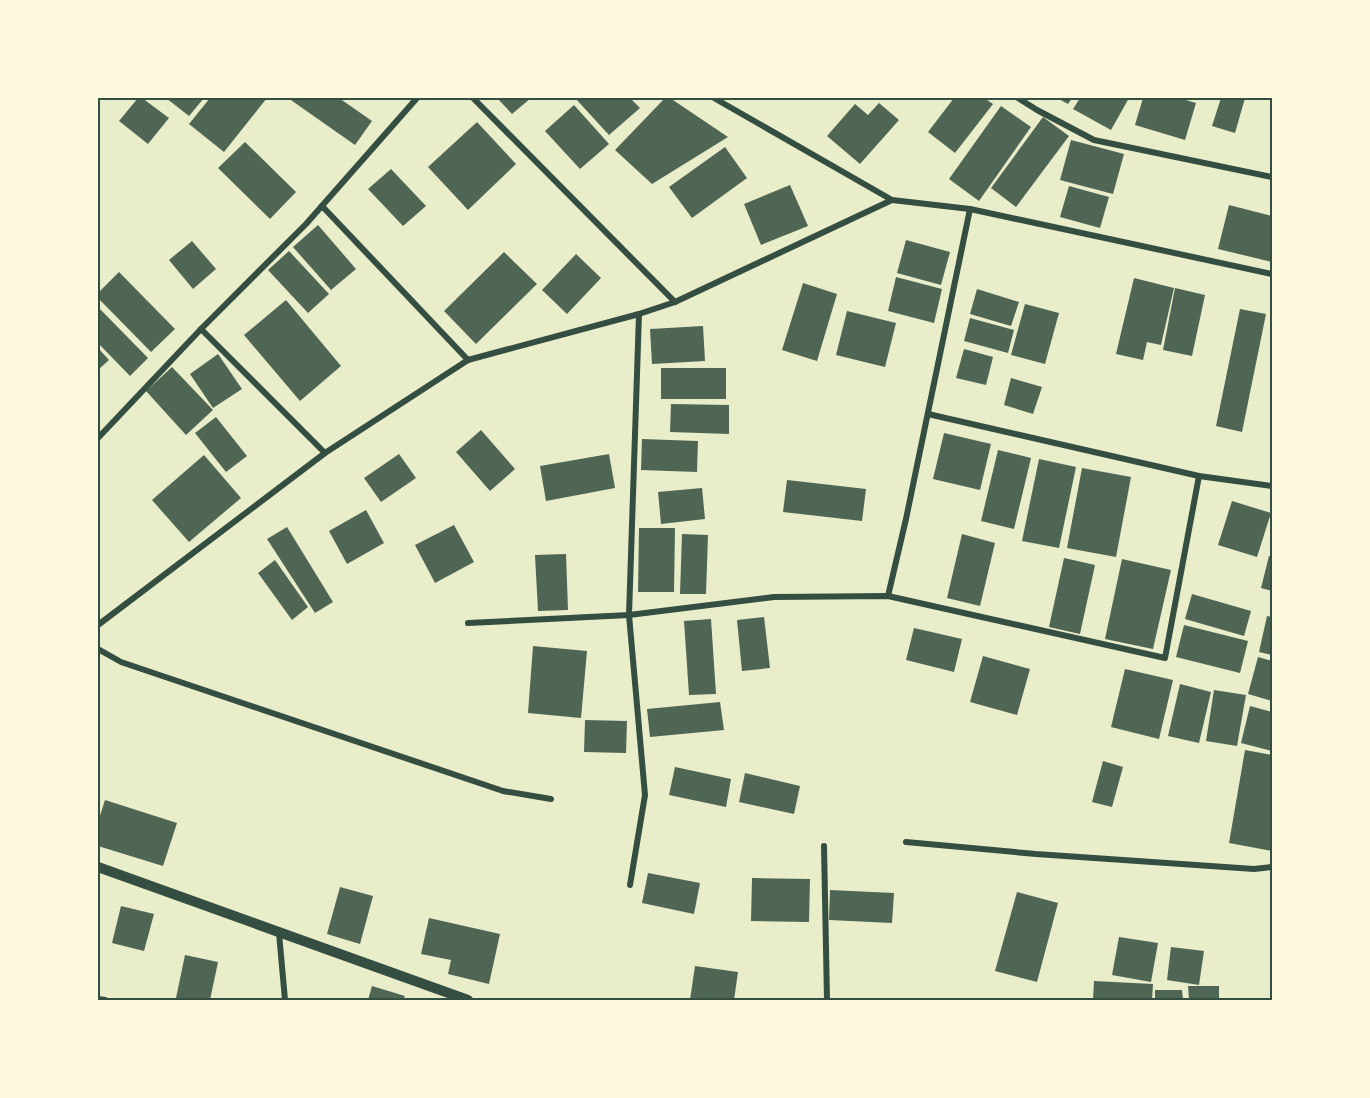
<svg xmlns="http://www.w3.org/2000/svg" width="1370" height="1098" viewBox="0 0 1370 1098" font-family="Poppins,sans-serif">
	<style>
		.building { fill: #4f6655 }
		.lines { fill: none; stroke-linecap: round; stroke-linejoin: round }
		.minor { stroke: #344e41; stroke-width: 6 }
		.tertiary { stroke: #344e41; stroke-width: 10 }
		.neatline { fill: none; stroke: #344e41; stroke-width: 2 }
	</style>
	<rect width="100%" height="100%" fill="#e9edc9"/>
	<g class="building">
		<path d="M138 98H142L169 118 148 144 119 121Z"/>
		<path d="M166 98H204L189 116Z"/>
		<path d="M210 98H267L224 152 189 124Z"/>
		<path d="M288 98H339L372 121 355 145Z"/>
		<path d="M497 98H531L512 114Z"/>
		<path d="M575 98H630L640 108 609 135Z"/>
		<path d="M665 98H670L728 137 652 184 615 150Z"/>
		<path d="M954 98H984L993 104 955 153 928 132Z"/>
		<path d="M1057 98H1072L1068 104Z"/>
		<path d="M1080 98H1129L1111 130 1073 109Z"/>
		<path d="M1143 98H1179L1196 103 1185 140 1135 125Z"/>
		<path d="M1221 98H1245L1235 133 1212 126Z"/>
		<path d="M879 103 899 120 860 164 827 136 855 104 868 115Z"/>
		<path d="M574 105 609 144 580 169 545 131Z"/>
		<path d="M1001 106 1031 127 979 201 949 179Z"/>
		<path d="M1043 117 1069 136 1016 207 991 188Z"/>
		<path d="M477 122 516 164 468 210 428 167Z"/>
		<path d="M1071 140 1124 154 1113 194 1060 180Z"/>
		<path d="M245 142 296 192 270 219 218 168Z"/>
		<path d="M725 147 747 178 692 218 669 187Z"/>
		<path d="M391 169 426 206 403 226 368 189Z"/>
		<path d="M790 185 808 226 761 245 744 204Z"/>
		<path d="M1069 186 1109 197 1100 228 1060 217Z"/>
		<path d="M1229 205 1272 216V262L1218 249Z"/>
		<path d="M318 225 356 269 331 290 293 247Z"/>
		<path d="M906 240 950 252 941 285 897 273Z"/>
		<path d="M192 241 216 269 193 289 169 260Z"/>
		<path d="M289 251 329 294 308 313 268 270Z"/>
		<path d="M504 252 537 284 476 344 444 311Z"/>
		<path d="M576 254 601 278 567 314 542 290Z"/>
		<path d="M119 272 175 329 151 352 98 298V293Z"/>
		<path d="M896 277 942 289 934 323 888 311Z"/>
		<path d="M1134 278 1174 288 1161 345 1147 342 1143 360 1116 354Z"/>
		<path d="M803 283 837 294 817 361 782 350Z"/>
		<path d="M1175 288 1205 295 1192 356 1163 350Z"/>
		<path d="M977 289 1019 302 1011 326 970 314Z"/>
		<path d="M286 300 341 366 300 401 244 335Z"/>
		<path d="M1025 304 1059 313 1045 364 1011 355Z"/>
		<path d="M98 307 148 358 130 376 98 343Z"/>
		<path d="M1240 309 1266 314 1242 432 1216 426Z"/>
		<path d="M847 311 896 323 885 367 836 355Z"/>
		<path d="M970 318 1014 330 1008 353 964 341Z"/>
		<path d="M703 326 705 361 652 364 650 329Z"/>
		<path d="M98 348 109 360 98 370Z"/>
		<path d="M964 349 993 357 986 385 956 378Z"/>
		<path d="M218 354 242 389 213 408 190 374Z"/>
		<path d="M172 367 213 410 186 435 146 391Z"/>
		<rect x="661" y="368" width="65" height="31"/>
		<path d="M1011 378 1042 387 1033 414 1004 405Z"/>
		<path d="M671 404 729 405V434L670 432Z"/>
		<path d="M216 417 247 456 226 472 195 433Z"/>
		<path d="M481 430 515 469 490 491 456 452Z"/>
		<path d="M944 433 991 444 980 490 933 479Z"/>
		<path d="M642 439 698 441 697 472 641 470Z"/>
		<path d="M998 450 1031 458 1014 529 981 521Z"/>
		<path d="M399 454 416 478 381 502 364 478Z"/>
		<path d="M609 454 615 488 546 501 540 466Z"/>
		<path d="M204 455 241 498 189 542 152 500Z"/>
		<path d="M1039 459 1076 467 1059 548 1022 541Z"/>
		<path d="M1082 468 1131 477 1116 557 1067 548Z"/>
		<path d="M787 480 866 489 862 521 783 512Z"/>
		<path d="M702 488 705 519 661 524 658 492Z"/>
		<path d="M1232 501 1271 513 1257 557 1218 545Z"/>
		<path d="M366 510 384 543 347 564 329 531Z"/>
		<path d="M454 525 474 562 435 583 415 545Z"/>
		<path d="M287 527 333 602 315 613 267 539Z"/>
		<path d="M639 528H675L674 592H638Z"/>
		<path d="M682 534 708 535 706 594H680Z"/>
		<path d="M962 534 995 543 980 606 947 598Z"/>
		<path d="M566 554 568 610 538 611 535 555Z"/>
		<path d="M1269 556H1272V591L1261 588Z"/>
		<path d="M1064 558 1095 565 1080 634 1049 627Z"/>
		<path d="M1122 559 1171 570 1153 649 1105 639Z"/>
		<path d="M275 560 308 607 292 620 258 573Z"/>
		<path d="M1192 594 1251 611 1244 636 1185 619Z"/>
		<path d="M1267 616 1272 617V655L1259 652Z"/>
		<path d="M764 617 770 668 742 671 737 620Z"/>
		<path d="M711 619 716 694 689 695 684 621Z"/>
		<path d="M1184 625 1248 641 1240 673 1176 657Z"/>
		<path d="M914 628 962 639 954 672 906 660Z"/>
		<path d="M533 646 587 651 581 718 528 713Z"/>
		<path d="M983 656 1030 669 1017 715 970 702Z"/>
		<path d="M1258 657 1272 661V701L1248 694Z"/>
		<path d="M1125 669 1173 680 1159 739 1111 727Z"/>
		<path d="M1180 684 1211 692 1199 743 1168 736Z"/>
		<path d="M1214 690 1246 695 1237 746 1206 741Z"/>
		<path d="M720 702 724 730 650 737 647 709Z"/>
		<path d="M1250 706 1272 712V751L1241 743Z"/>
		<path d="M585 720 627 721 626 753 584 752Z"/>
		<path d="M1245 750 1272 755V851L1229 843Z"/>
		<path d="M1103 761 1123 767 1112 807 1092 802Z"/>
		<path d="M675 767 731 779 726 807 669 795Z"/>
		<path d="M745 773 800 786 794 814 739 802Z"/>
		<path d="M105 800 177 823 163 866 98 846V822Z"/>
		<path d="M648 873 700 883 694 914 642 903Z"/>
		<path d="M752 878 810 879 809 922 751 921Z"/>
		<path d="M340 887 373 896 360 944 327 934Z"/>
		<path d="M830 890 894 893 892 923 829 920Z"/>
		<path d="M1017 892 1058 903 1037 982 995 971Z"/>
		<path d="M121 906 154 914 144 951 112 943Z"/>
		<path d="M429 918 500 934 489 984 448 974 451 960 421 954Z"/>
		<path d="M1119 937 1158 943 1151 982 1112 975Z"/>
		<path d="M1171 947 1204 951 1199 985 1167 980Z"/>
		<path d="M185 955 218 962 210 1000H189L176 998Z"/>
		<path d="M695 966 738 972 734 1000H690Z"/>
		<path d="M1094 981 1153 984 1152 1000H1093Z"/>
		<path d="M372 986 405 996 403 1000H368Z"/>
		<path d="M1188 986H1219V1000H1189Z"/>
		<path d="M1155 990H1182L1183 1000H1155Z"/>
	</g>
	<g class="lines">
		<g class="minor">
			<path d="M473 98 675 302"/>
			<path d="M1018 98 1037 110 1094 140 1272 177"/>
			<path d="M322 206 468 360"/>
			<path d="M970 209 1272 274"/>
			<path d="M201 329 325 453"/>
			<path d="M928 414 1199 476 1272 486"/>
			<path d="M98 438 201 329 306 224 417 98"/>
			<path d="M888 596 906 519 970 209 892 200"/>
			<path d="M468 623 629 615 774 597 888 596 1165 658 1199 476"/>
			<path d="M98 625 325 453 468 360 639 314 675 302 892 200 714 98"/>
			<path d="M98 649 121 662 503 791 551 799"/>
			<path d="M906 842 1036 854 1254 869 1272 867"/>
			<path d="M824 846 827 1000"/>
			<path d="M630 885 645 795 629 615 639 314"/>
			<path d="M279 933 285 1000"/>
			<path d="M98 999 105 1000"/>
		</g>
		<path class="tertiary" d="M98 867 468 1000"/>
	</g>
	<rect width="1370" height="1098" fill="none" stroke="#fefae0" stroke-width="198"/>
	<rect x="99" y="99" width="1172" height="900" class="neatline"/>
</svg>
